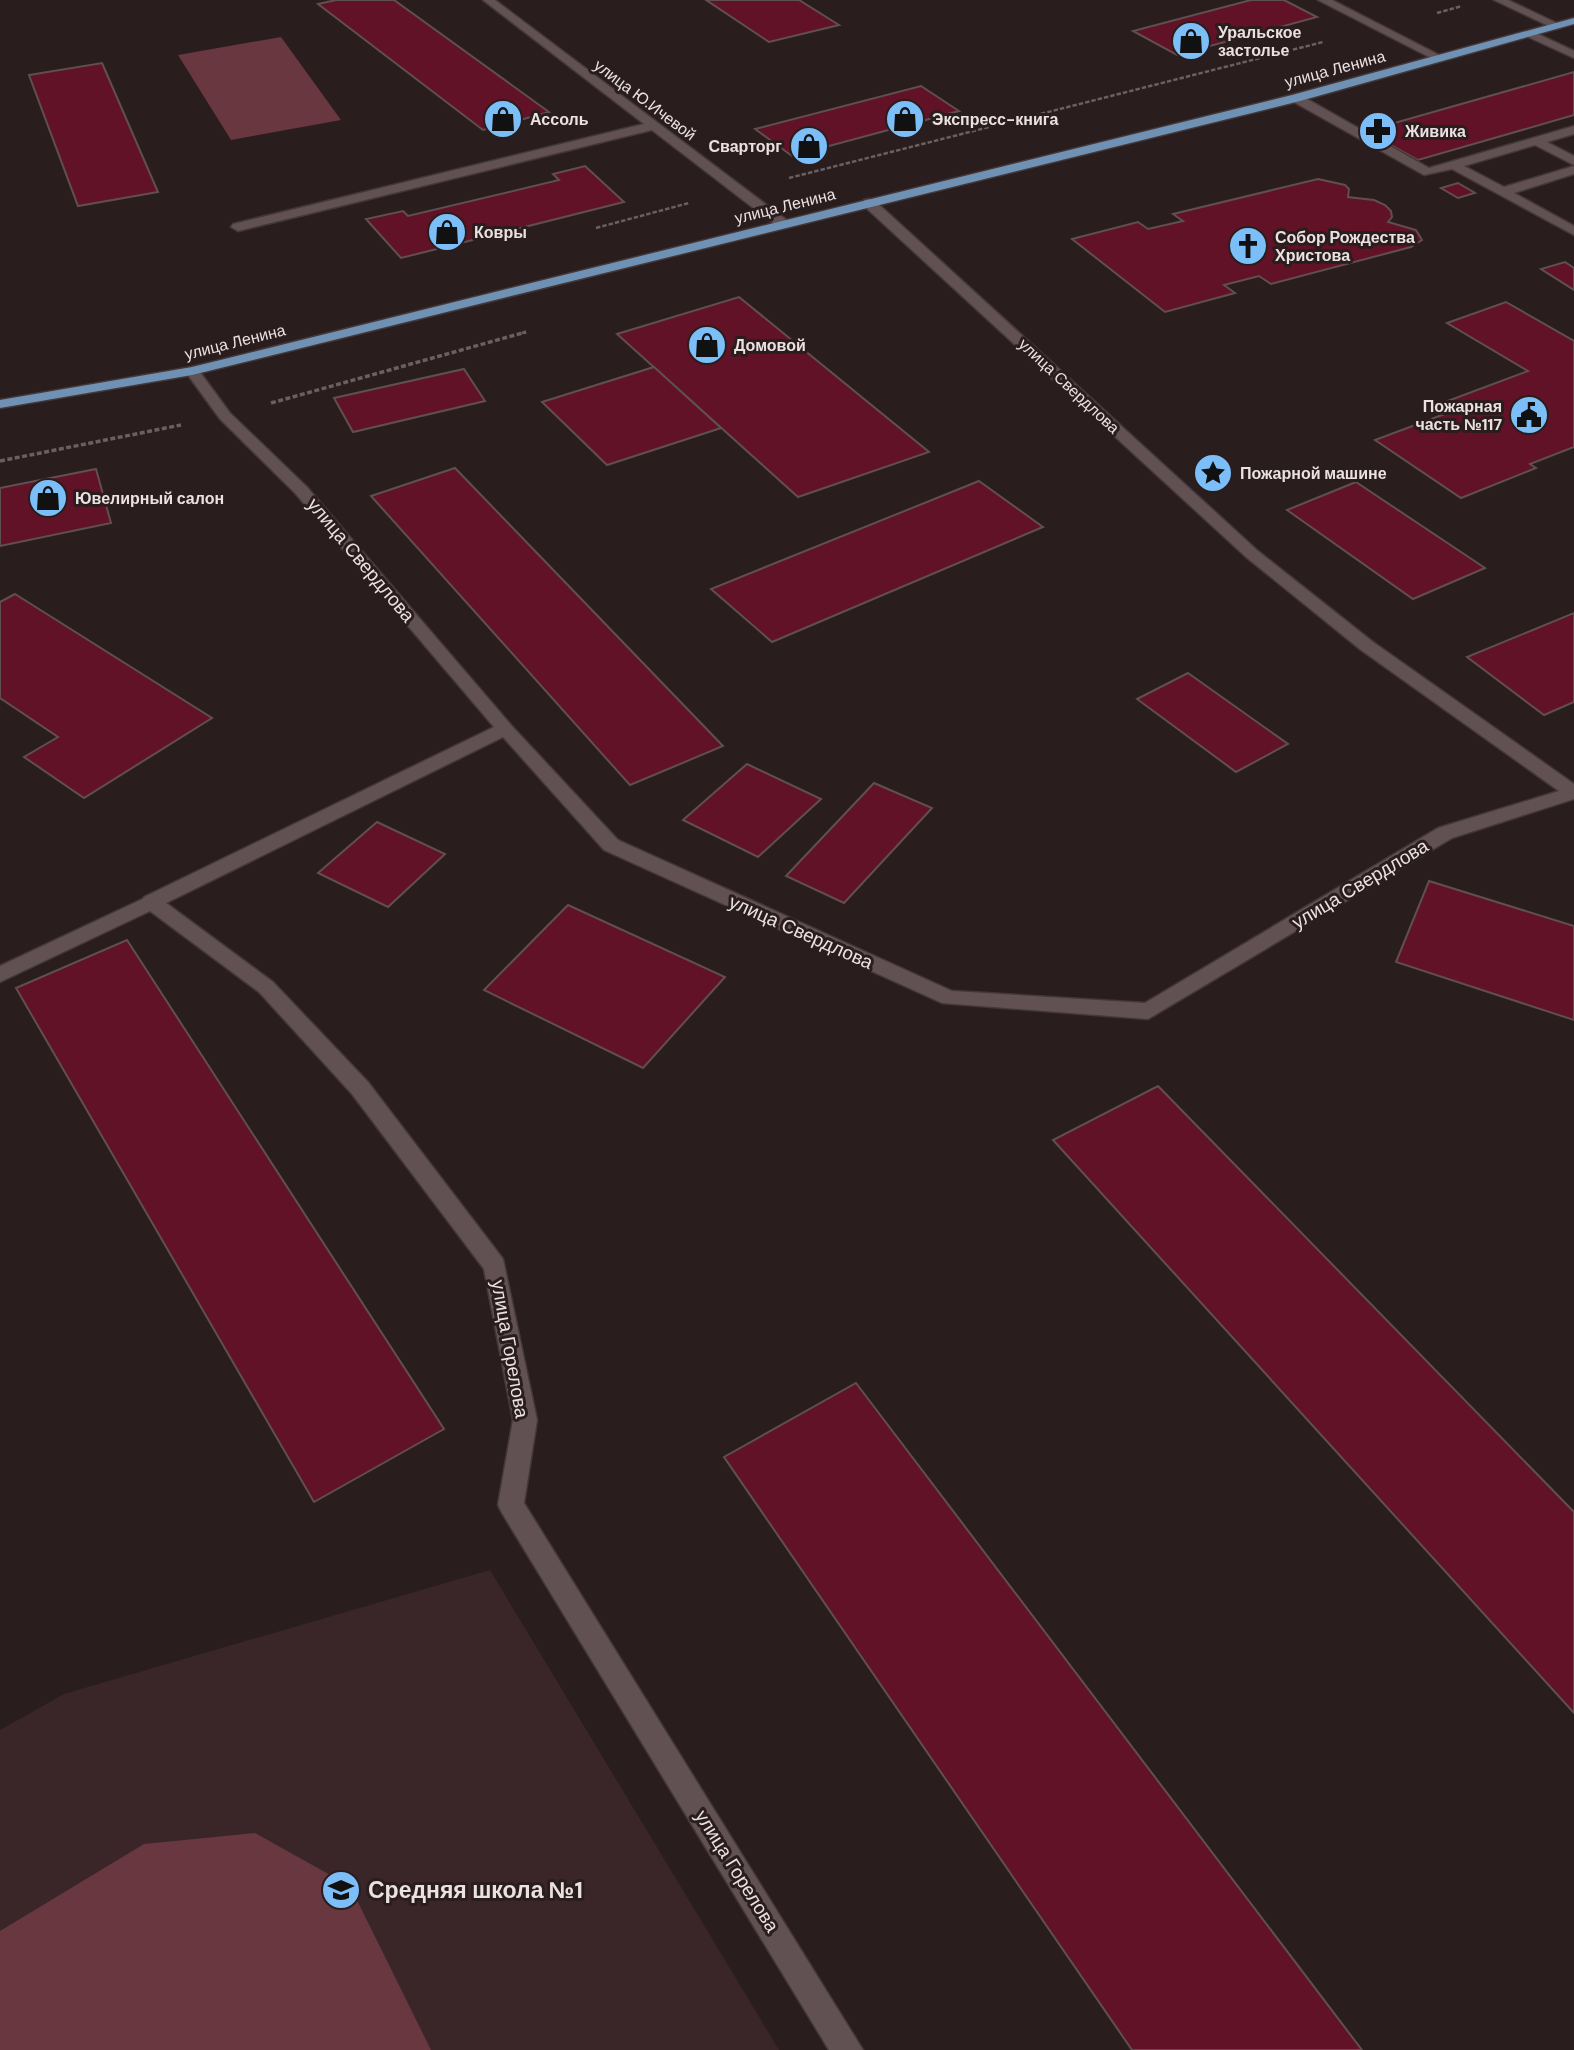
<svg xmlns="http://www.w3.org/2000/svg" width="1574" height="2050" viewBox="0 0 1574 2050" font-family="'DM Sans',sans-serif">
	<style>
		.built { fill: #3a2628 }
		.green { fill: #68373f }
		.building { fill: #621226; stroke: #5f4f50; stroke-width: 2 }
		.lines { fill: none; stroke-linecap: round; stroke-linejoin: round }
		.lane-casing { stroke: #433738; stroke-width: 3 }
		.street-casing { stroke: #433738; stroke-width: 3 }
		.primary-casing { stroke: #433738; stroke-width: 3 }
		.path-far1 { stroke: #6b5f60; stroke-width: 2.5; stroke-dasharray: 4.5 2; stroke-linecap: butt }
		.path { stroke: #6b5f60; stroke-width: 3.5; stroke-dasharray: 5 2.5; stroke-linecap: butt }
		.lane { fill: #615152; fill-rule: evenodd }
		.street { fill: #615152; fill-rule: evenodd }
		.primary { fill: #6f91b4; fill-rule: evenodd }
		.labels { text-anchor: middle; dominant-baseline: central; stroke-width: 6; stroke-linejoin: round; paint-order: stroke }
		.far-poi-label { font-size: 16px; font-weight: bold; fill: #ebe1e2; stroke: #2a1d1e; text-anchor: start }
		.far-street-label { font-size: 16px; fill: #ebe1e2; stroke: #2a1d1e }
		.street-label { font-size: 19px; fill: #ebe1e2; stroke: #2a1d1e }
		.near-poi-label { font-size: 23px; font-weight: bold; fill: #ebe1e2; stroke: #2a1d1e; text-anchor: start }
	</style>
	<rect width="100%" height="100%" fill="#2a1d1e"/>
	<path class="built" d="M490 1570 779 2050H0V1730L64 1694Z"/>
	<g class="green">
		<path d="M281 37 341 120 231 140 178 55Z"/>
		<path d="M255 1833 350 1886 431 2050H0V1931L144 1844Z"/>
	</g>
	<g class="building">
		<path d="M336 0H394L549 112 483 130 318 4Z"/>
		<path d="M706 0H799L839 25 769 42Z"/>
		<path d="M1251 0H1284L1317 17 1177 55 1133 31Z"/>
		<path d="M102 63 158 192 78 206 29 75Z"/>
		<path d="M1574 72V115L1418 160 1366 131Z"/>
		<path d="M921 86 959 111 792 156 755 129Z"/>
		<path d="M585 166 624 202 401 258 366 219 403 211 408 216 559 180 553 174Z"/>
		<path d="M1318 179 1345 185 1349 189 1348 197 1374 200 1385 205 1391 211 1392 217 1388 222 1416 230 1422 240 1411 247 1271 284 1259 276 1224 285 1235 293 1165 312 1072 239 1138 222 1148 229 1183 221 1173 214Z"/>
		<path d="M1458 183 1475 193 1458 198 1441 188Z"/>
		<path d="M1565 262 1574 268V290L1541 269Z"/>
		<path d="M739 297 929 452 798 497 617 334Z"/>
		<path d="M1506 302 1574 341V447L1530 464 1536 468 1461 498 1375 440 1450 412 1437 405 1528 371 1447 323Z"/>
		<path d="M654 367 721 428 607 465 542 402Z"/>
		<path d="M464 369 485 401 353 432 334 398Z"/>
		<path d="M455 468 723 746 630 785 371 496Z"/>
		<path d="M96 469 111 523 0 546V488Z"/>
		<path d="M979 481 1043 527 772 642 711 589Z"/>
		<path d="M1356 482 1485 568 1413 599 1287 510Z"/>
		<path d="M15 594 212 718 84 798 24 757 58 737 0 698V602Z"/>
		<path d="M1574 613V702L1544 715 1467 657Z"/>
		<path d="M1188 673 1288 744 1236 772 1137 699Z"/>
		<path d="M747 764 821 799 758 857 683 820Z"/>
		<path d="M874 783 932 808 844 903 786 876Z"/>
		<path d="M377 822 445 854 388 907 318 873Z"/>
		<path d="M1429 881 1574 926V1020L1396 962Z"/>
		<path d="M568 905 725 977 643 1068 484 990Z"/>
		<path d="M127 940 444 1429 314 1502 16 988Z"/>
		<path d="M1158 1086 1574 1512V1713L1053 1140Z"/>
		<path d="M856 1383 1362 2050H1132L724 1457Z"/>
	</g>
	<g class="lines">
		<defs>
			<g id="lane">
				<path d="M1292 95H1300L1429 168 1574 126V134L1547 142 1574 156V165L1535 145 1464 166 1504 187 1574 166V174L1514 193 1574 226V235L1452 169 1424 175 1292 101Z"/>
				<path d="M652 122 658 126 656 129 238 231 231 227 233 224Z"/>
				<path d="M869 199 874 200 1258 551 1373 642 1574 784V799L1452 838 1148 1019 942 1003 604 850 503 737 158 907H144L141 902 144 897 494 727 295 493 220 419 185 371 192 367 197 368 230 413 307 487 511 725 618 840 952 991 1145 1003 1438 828 1559 791 1361 650 1246 557 864 206V200Z"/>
			</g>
			<g id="street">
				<path d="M483 0H495L788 221V227H778Z"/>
				<path d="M1318 0H1332L1445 58 1435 60Z"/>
				<path d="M1494 0H1508L1563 26 1553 28Z"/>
				<path d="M1526 32H1534L1574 51V58L1526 36Z"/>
				<path d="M151 895 158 897 273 982 368 1082 503 1259 537 1420 524 1503 863 2050H829L502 1513 498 1505 513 1420 484 1269 352 1094 259 992 150 911 0 982V966Z"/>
			</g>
			<path id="primary" d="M1574 18V24L1300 101 192 375 0 408V400L192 367 1292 95Z"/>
		</defs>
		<use href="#lane" class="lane-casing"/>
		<use href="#street" class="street-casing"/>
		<use href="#primary" class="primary-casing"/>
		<g class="path-far1">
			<path d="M1437 13 1462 6"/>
			<path d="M789 178 1323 42"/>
			<path d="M596 228 689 203"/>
			<path d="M522 333 526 332"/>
		</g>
		<g class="path">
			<path d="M271 403 526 332"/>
			<path d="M0 461 181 425"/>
		</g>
		<use href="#lane" class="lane"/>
		<use href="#street" class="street"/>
		<use href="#primary" class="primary"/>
	</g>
	<defs>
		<symbol id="shop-disc" viewBox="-11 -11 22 22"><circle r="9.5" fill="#7bbef8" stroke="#2a1d1e"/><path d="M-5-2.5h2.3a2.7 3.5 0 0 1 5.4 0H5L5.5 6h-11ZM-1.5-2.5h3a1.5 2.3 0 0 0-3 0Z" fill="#111"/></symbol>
		<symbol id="pharmacy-disc" viewBox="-11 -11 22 22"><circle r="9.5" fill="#7bbef8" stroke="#2a1d1e"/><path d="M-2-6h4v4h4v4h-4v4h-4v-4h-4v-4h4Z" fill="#111"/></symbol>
		<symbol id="church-disc" viewBox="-11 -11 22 22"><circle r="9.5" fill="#7bbef8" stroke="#2a1d1e"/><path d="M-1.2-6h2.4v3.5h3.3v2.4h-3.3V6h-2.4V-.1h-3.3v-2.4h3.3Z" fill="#111"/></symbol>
		<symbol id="civic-disc" viewBox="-11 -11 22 22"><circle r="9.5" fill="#7bbef8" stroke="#2a1d1e"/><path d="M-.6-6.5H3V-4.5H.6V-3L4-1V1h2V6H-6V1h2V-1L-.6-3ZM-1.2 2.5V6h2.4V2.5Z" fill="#111"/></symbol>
		<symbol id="sight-disc" viewBox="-11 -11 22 22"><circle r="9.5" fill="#7bbef8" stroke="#2a1d1e"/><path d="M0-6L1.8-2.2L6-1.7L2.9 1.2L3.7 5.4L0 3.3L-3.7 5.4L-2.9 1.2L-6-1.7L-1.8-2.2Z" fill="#111"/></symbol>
		<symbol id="school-disc" viewBox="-11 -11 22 22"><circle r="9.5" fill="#7bbef8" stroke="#2a1d1e"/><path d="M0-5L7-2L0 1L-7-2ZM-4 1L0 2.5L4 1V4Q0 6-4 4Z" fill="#111"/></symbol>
	</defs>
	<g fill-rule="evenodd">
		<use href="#shop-disc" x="1169" y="19" width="44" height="44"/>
		<use href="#shop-disc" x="481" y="97" width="44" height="44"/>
		<use href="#shop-disc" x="883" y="97" width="44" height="44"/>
		<use href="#pharmacy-disc" x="1356" y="109" width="44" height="44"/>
		<use href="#shop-disc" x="787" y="124" width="44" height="44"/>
		<use href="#shop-disc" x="425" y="210" width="44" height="44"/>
		<use href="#church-disc" x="1226" y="224" width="44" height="44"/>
		<use href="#shop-disc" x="685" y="323" width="44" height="44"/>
		<use href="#civic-disc" x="1507" y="393" width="44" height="44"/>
		<use href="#sight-disc" x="1191" y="451" width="44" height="44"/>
		<use href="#shop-disc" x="26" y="476" width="44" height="44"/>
		<use href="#school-disc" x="319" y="1868" width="44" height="44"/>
	</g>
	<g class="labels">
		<g class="far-poi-label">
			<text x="1218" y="32">Уральское<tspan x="1218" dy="18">застолье</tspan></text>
			<text x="530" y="119">Ассоль</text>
			<text x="932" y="119">Экспресс-книга</text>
			<text x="1405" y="131">Живика</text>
			<text x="782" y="146" text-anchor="end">Сварторг</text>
			<text x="474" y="232">Ковры</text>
			<text x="1275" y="237">Собор Рождества<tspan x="1275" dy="18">Христова</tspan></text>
			<text x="734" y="345">Домовой</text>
			<text x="1502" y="406" text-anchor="end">Пожарная<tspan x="1502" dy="18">часть №117</tspan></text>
			<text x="1240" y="473">Пожарной машине</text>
			<text x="75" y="498">Ювелирный салон</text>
		</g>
		<g class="far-street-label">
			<text transform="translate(1335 69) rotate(-15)">улица Ленина</text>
			<text transform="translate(645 100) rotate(37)">улица Ю.Ичевой</text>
			<text transform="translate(785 206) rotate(-14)">улица Ленина</text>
			<text transform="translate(235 342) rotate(-14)">улица Ленина</text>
			<text transform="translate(1069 386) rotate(43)">улица Свердлова</text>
		</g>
		<g class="street-label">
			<text transform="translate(361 560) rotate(50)">улица Свердлова</text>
			<text transform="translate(1360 884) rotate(-31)">улица Свердлова</text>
			<text transform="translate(801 932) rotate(24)">улица Свердлова</text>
			<text transform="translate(510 1349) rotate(80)">улица Горелова</text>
			<text transform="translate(737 1871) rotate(58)">улица Горелова</text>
		</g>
		<g class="near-poi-label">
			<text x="368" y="1890">Средняя школа №1</text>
		</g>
	</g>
</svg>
